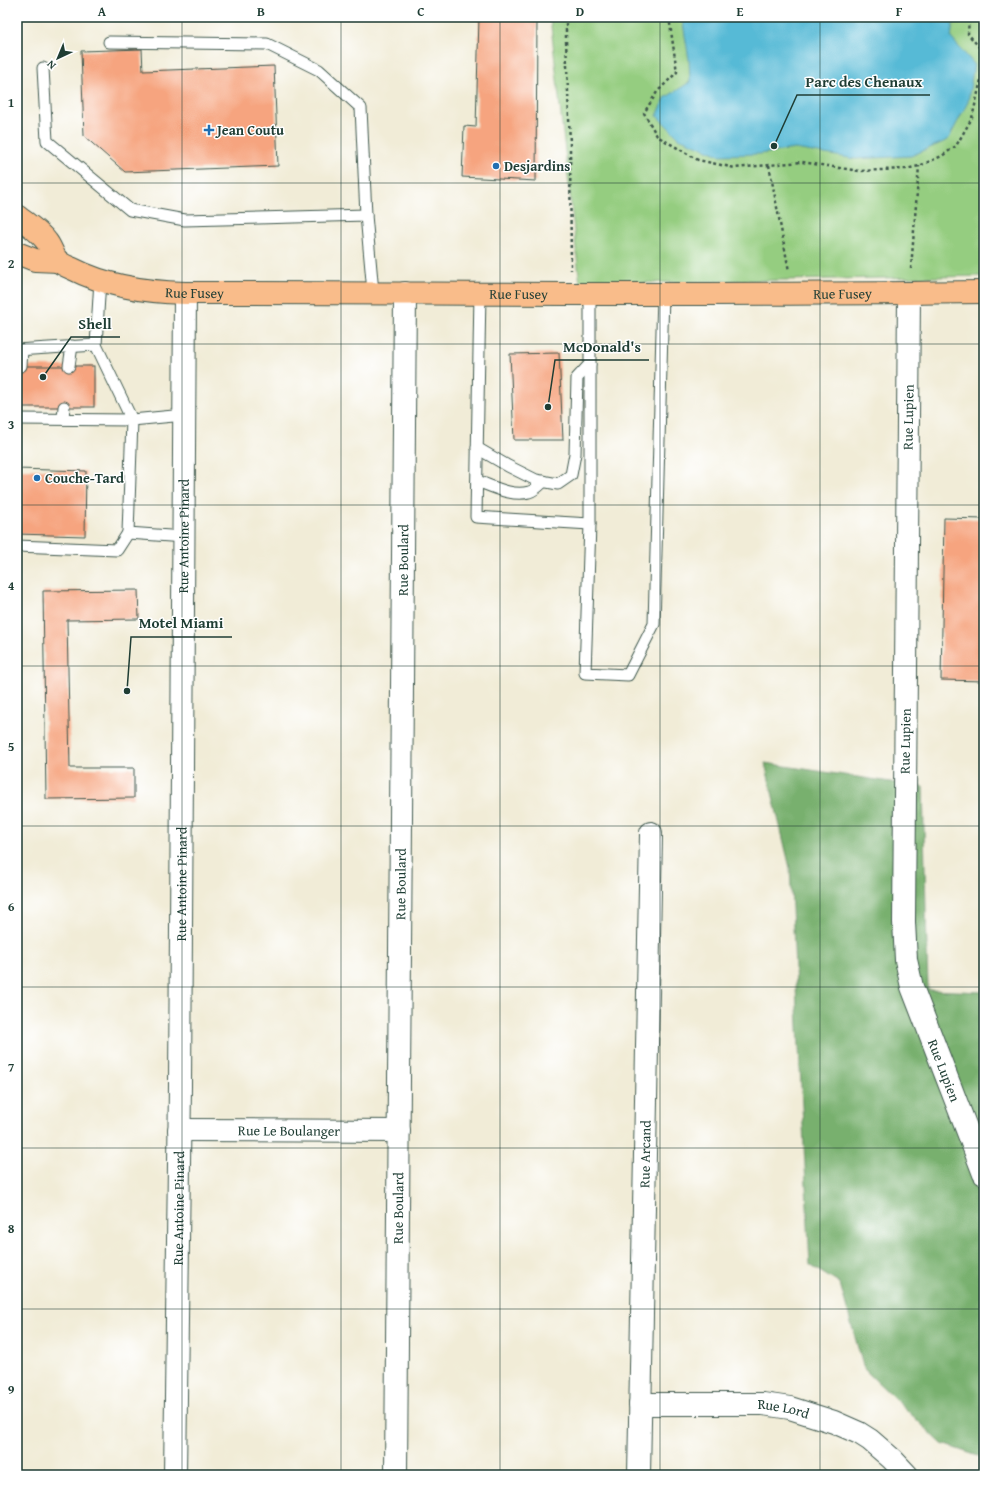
<svg xmlns="http://www.w3.org/2000/svg" width="1001" height="1492" viewBox="0 0 1001 1492" font-family="'Gentium Book Plus',serif">
	<style>
		.green { fill: #95cd80; stroke: #5a855a }
		.forest { fill: #78b06e; stroke: #4c7651 }
		.water { fill: #57bad6; stroke: #3b7c85 }
		.building { fill: #f6a47f }
		.lines { fill: none; stroke-linecap: round; stroke-linejoin: round }
		.service-casing { stroke: #3e574c; stroke-width: 13 }
		.minor-casing { stroke: #3e574c; stroke-width: 24 }
		.primary-casing { stroke: #3e574c; stroke-width: 24 }
		.path { stroke: #3e574c; stroke-width: 2.5; stroke-dasharray: 3 3; stroke-linecap: butt }
		.service { stroke: #fff; stroke-width: 11 }
		.minor { stroke: #fff; stroke-width: 22 }
		.primary { stroke: #f9bc8a; stroke-width: 22 }
		.grid { fill: none; stroke: #1f3d34; stroke-width: 1; stroke-opacity: 0.55 }
		.poi-dot { fill: #1f6fb2; stroke: #fff; stroke-width: 1.5 }
		.labels { text-anchor: middle; dominant-baseline: central; stroke-width: 3; stroke-linejoin: round; paint-order: stroke }
		.poi-label { font-size: 14px; font-weight: bold; fill: #1f3d34; stroke: #fff; text-anchor: start }
		.street-label { font-size: 14px; fill: #1f3d34; stroke: #fff }
		.leader { fill: none; stroke: #1f3d34; stroke-width: 1.5 }
		.callout-dot { fill: #1f3d34; stroke: #fff; stroke-width: 1.5 }
		.callout-label { font-size: 15px; text-anchor: middle; font-weight: bold; fill: #1f3d34; stroke: #fff; stroke-width: 3; stroke-linejoin: round; paint-order: stroke }
		.neatline { fill: none; stroke: #1f3d34; stroke-width: 1.5 }
		.grid-label { font-size: 13px; text-anchor: middle; font-weight: bold; fill: #1f3d34 }
	</style>
	<rect width="100%" height="100%" fill="#fff"/>
	<filter id="ink" filterUnits="userSpaceOnUse"><feTurbulence type="fractalNoise" baseFrequency=".025" numOctaves="2"/><feDisplacementMap in="SourceGraphic" scale="8" xChannelSelector="R" yChannelSelector="G"/><feConvolveMatrix kernelMatrix="1 2 1 2 8 2 1 2 1" color-interpolation-filters="sRGB"/></filter>
	<filter id="wash" filterUnits="userSpaceOnUse"><feTurbulence type="fractalNoise" baseFrequency=".012" numOctaves="4" result="noise"/><feDisplacementMap in="SourceGraphic" scale="16" xChannelSelector="R" yChannelSelector="G"/><feGaussianBlur stdDeviation="0.9" result="paint"/><feColorMatrix in="noise" values="0 0 0 0 0 0 0 0 0 0 0 0 0 0 0 0 0 1.4 0 .05"/><feComposite in="paint" operator="in"/></filter>
	<g filter="url(#wash)">
		<rect width="100%" height="100%" fill="#f1ecd7"/>
		<path class="green" d="M550 17H984V276L580 284Z"/>
		<path class="forest" d="M765 763 923 787 928 990 984 992V1458L942 1444 864 1369 840 1284 810 1265 790 868Z"/>
		<path class="water" d="M682 17H954L951 38 974 64 968 102 948 140 911 156 855 159 795 149 760 154 720 155 679 138 657 116 665 98 690 82 689 60Z"/>
		<g id="blocks">
			<g class="building">
				<path d="M479 17H537L536 181 462 177 464 126 476 127Z"/>
				<path d="M142 49 143 71 274 66 278 166 125 172 84 136 81 51Z"/>
				<path d="M559 353 563 440H514L510 354Z"/>
				<rect x="17" y="366" width="77" height="41"/>
				<path d="M17 469 86 471 85 536 17 534Z"/>
				<path d="M944 518 984 519V681L941 680Z"/>
				<path d="M138 590 139 619 67 620 70 768H134V798L46 799 43 591Z"/>
			</g>
		</g>
	</g>
	<g filter="url(#ink)">
		<use href="#blocks" fill-opacity="0" stroke="#3e574c" stroke-width="1"/>
		<g class="lines">
			<defs>
				<g id="service">
					<path d="M109 42 267 44 319 70 361 108 366 215"/>
					<path d="M43 68 47 141 130 210 185 220 366 215 373 292"/>
					<path d="M480 293 476 517 590 524"/>
					<path d="M590 294V524L585 673 628 675 654 624 663 294"/>
					<path d="M17 350 96 345"/>
					<path d="M21 366 22 350"/>
					<path d="M69 366 72 346"/>
					<path d="M63 418 64 407"/>
					<path d="M17 419 132 420 96 345 100 280"/>
					<path d="M477 448 508 466 536 480 558 484 571 475 575 454 577 378 590 364"/>
					<path d="M477 481C492 486 512 497 529 492 534 491 540 485 544 481"/>
					<path d="M184 537 128 533 132 420 184 415"/>
					<path d="M17 546 117 550 128 533"/>
				</g>
				<g id="minor">
					<path id="s1" d="M909 294 904 922 906 960 912 987 984 1174"/>
					<path id="s2" d="M179 1130 399 1131"/>
					<path id="s3" d="M640 1404H763L790 1408 834 1422 859 1433 870 1440 892 1459 907 1475"/>
					<path id="s4" d="M175 1475 180 1086 185 293"/>
					<path id="s5" d="M396 1475 405 293"/>
					<path id="s6" d="M639 1475 651 833"/>
				</g>
				<g id="primary">
					<path id="s7" d="M17 216C27 224 39 231 47 242 51 247 53 255 57 260 61 264 68 267 73 269 108 287 147 292 185 293 452 293 718 296 984 292"/>
					<path d="M17 253 35 260 58 261"/>
				</g>
			</defs>
			<use href="#service" class="service-casing"/>
			<use href="#minor" class="minor-casing"/>
			<use href="#primary" class="primary-casing"/>
			<g class="path">
				<path d="M566 17V40L570 144 571 270"/>
				<path d="M669 17 677 72 657 92 644 113 657 136 698 160 735 168 802 162 859 171 906 169 919 166 942 156 956 146 972 118 984 67 980 48 968 34 969 17"/>
				<path d="M769 165 789 271"/>
				<path d="M911 269 919 166"/>
			</g>
			<use href="#service" class="service"/>
			<use href="#minor" class="minor"/>
			<use href="#primary" class="primary"/>
		</g>
	</g>
	<path class="grid" d="M182 17V1475M341 17V1475M500 17V1475M660 17V1475M820 17V1475M17 183H984M17 344H984M17 505H984M17 666H984M17 826H984M17 987H984M17 1148H984M17 1309H984"/>
	<g class="poi-dot">
		<path d="M207 124h4v4h4v4h-4v4h-4v-4h-4v-4h4z"/>
		<circle cx="496" cy="166" r="4"/>
		<circle cx="37" cy="478" r="4"/>
	</g>
	<g class="labels">
		<g class="poi-label">
			<text x="217" y="130">Jean Coutu</text>
			<text x="504" y="166">Desjardins</text>
			<text x="45" y="478">Couche-Tard</text>
		</g>
		<g class="street-label">
			<text stroke="none"><textPath href="#s7" startOffset="204">Rue Fusey</textPath></text>
			<text stroke="none"><textPath href="#s7" startOffset="528">Rue Fusey</textPath></text>
			<text stroke="none"><textPath href="#s7" startOffset="852">Rue Fusey</textPath></text>
			<text transform="translate(908 417) rotate(-89)">Rue Lupien</text>
			<text stroke="none"><textPath href="#s4" startOffset="939">Rue Antoine Pinard</textPath></text>
			<text stroke="none"><textPath href="#s5" startOffset="915">Rue Boulard</textPath></text>
			<text transform="translate(905 741) rotate(-89)">Rue Lupien</text>
			<text stroke="none"><textPath href="#s4" startOffset="591">Rue Antoine Pinard</textPath></text>
			<text stroke="none"><textPath href="#s5" startOffset="591">Rue Boulard</textPath></text>
			<text stroke="none"><textPath href="#s1" startOffset="783">Rue Lupien</textPath></text>
			<text stroke="none"><textPath href="#s2" startOffset="110">Rue Le Boulanger</textPath></text>
			<text stroke="none"><textPath href="#s6" startOffset="321">Rue Arcand</textPath></text>
			<text stroke="none"><textPath href="#s4" startOffset="267">Rue Antoine Pinard</textPath></text>
			<text stroke="none"><textPath href="#s5" startOffset="267">Rue Boulard</textPath></text>
			<text stroke="none"><textPath href="#s3" startOffset="144">Rue Lord</textPath></text>
		</g>
	</g>
	<path class="leader" d="M774 146L797 95H930M43 377L71 337H120M548 407L555 360H649M127 691L131 637H232"/>
	<g class="callout-dot">
		<circle cx="774" cy="146" r="4"/>
		<circle cx="43" cy="377" r="4"/>
		<circle cx="548" cy="407" r="4"/>
		<circle cx="127" cy="691" r="4"/>
	</g>
	<g class="callout-label">
		<text x="864" y="87">Parc des Chenaux</text>
		<text x="95" y="329">Shell</text>
		<text x="602" y="352">McDonald's</text>
		<text x="181" y="628">Motel Miami</text>
	</g>
	<rect width="1001" height="1492" fill="none" stroke="#fff" stroke-width="44"/>
	<g transform="translate(58 58) rotate(224)" stroke="#ffffff" stroke-width="3" paint-order="stroke">
	<path d="M0-3L7 15L0 10L-7 15Z" fill="#1f3d34"/>
	<text y="-6" font-size="11" font-weight="bold" text-anchor="middle" fill="#1f3d34">N</text>
	</g>
	<rect x="22" y="22" width="957" height="1448" class="neatline"/>
	<g class="grid-label">
		<text x="102" y="16">A</text>
		<text x="261" y="16">B</text>
		<text x="421" y="16">C</text>
		<text x="580" y="16">D</text>
		<text x="740" y="16">E</text>
		<text x="899" y="16">F</text>
		<text x="11" y="107">1</text>
		<text x="11" y="268">2</text>
		<text x="11" y="429">3</text>
		<text x="11" y="590">4</text>
		<text x="11" y="751">5</text>
		<text x="11" y="911">6</text>
		<text x="11" y="1072">7</text>
		<text x="11" y="1233">8</text>
		<text x="11" y="1394">9</text>
	</g>
</svg>
